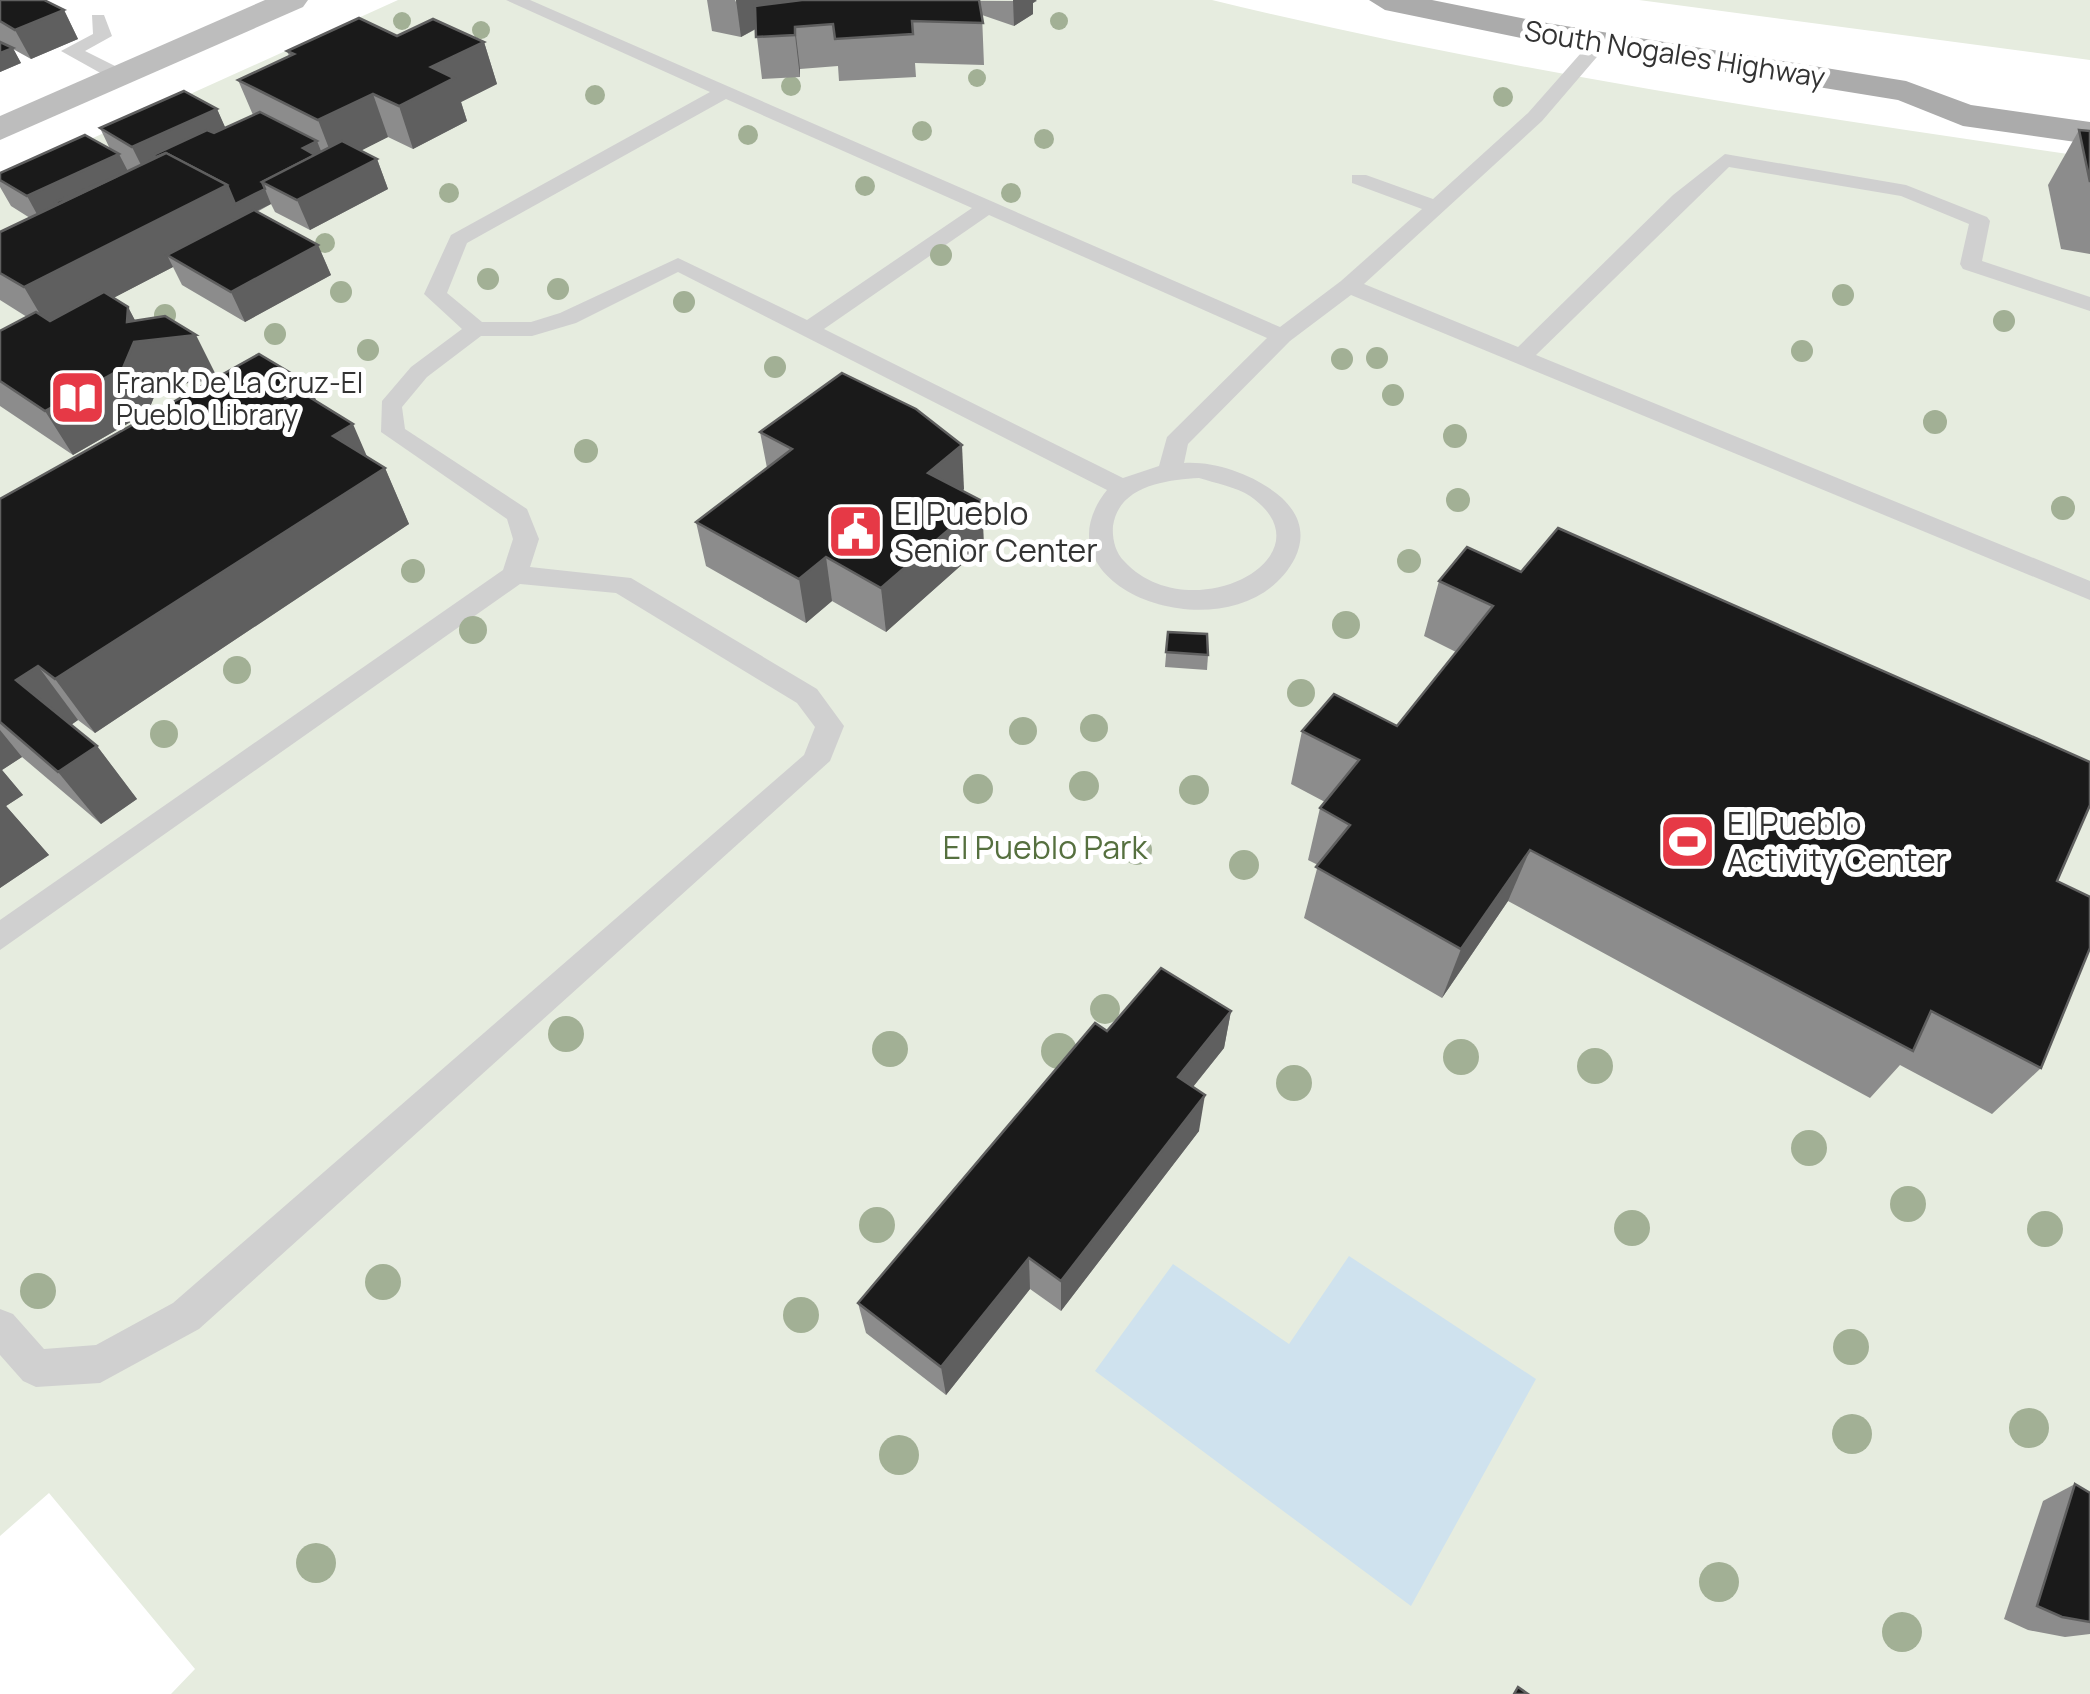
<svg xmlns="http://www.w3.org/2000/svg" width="2090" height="1694" viewBox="0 0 2090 1694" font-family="Manrope,sans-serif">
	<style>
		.green { fill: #e6ecdf }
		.water { fill: #cfe2ee }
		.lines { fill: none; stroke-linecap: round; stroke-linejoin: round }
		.service { fill: #d0d0d0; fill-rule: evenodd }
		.secondary { fill: #bdbdbd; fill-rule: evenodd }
		.primary { fill: #ababab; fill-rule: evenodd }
		.tree { fill: #a2b095 }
		.wall { fill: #8c8c8c }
		.shaded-wall { fill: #5f5f5f; fill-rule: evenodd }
		.building { fill: #1a1a1a; stroke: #5f5f5f; stroke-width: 2.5 }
		.labels { text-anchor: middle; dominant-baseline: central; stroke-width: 10; stroke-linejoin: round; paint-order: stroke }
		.far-street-label { font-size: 28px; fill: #333; stroke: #fff }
		.far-poi-label { font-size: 28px; fill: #333; stroke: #fff; text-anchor: start }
		.poi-label { font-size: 32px; fill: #333; stroke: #fff; text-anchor: start }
		.park-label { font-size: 32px; fill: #56703f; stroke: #fff }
	</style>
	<rect width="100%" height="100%" fill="#fff"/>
	<g class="green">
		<path d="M398 0H1212C1500 70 1797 115 2090 157V1694H171L195 1669 49 1493 0 1536V180Z"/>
		<path d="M1639 0H2090V60Z"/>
	</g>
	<path class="water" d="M1349 1256 1536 1379 1411 1606 1095 1371 1173 1264 1289 1344Z"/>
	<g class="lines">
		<g class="service">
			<path d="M506 0H530L1280 327 1341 281 1422 209 1352 183V175H1366L1433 199 1528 113 1596 36H1608V44L1542 121 1364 284 1518 347 1673 195 1725 154 1906 185 1987 217 1990 221 1982 261 2090 297V311L1963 269 1960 264 1969 224 1901 196 1729 167 1536 355 2090 581V600L1351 295 1290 341 1188 444 1184 463C1217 461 1257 476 1282 498 1300 515 1306 535 1295 558 1241 663 1026 592 1107 490L678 272 576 323 532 336H481L427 377 402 407 405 429 527 509 539 539 530 567 631 578 817 689 844 726 830 761 199 1329 100 1383 36 1387 23 1381 0 1355V1309L13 1314 44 1349 96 1345 173 1303 804 755 815 727 797 703 616 593 520 584 0 950V920L503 570 513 539 507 519 381 432 382 401 411 367 462 329 424 294 451 235 710 92ZM726 99 972 208 807 320 678 258 560 313 531 322H482L447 293 467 243ZM989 215 1267 338 1167 437 1159 466 1123 478 824 329ZM1199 478C1215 483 1236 487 1250 496 1336 556 1190 633 1124 561 1115 552 1112 538 1113 526 1119 485 1167 480 1199 478Z"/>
			<path d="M92 15H104L112 36 85 51 127 72V80H113L61 51 93 34Z"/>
		</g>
		<path class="secondary" d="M265 0H308L303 7 0 140V116Z"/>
		<path class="primary" d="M1369 0H1432L1541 22 1906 81 1971 105 2090 122V144L1963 126 1898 100 1541 42 1385 10Z"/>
	</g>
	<g class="tree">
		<circle cx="402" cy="21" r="9"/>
		<circle cx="1059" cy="21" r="9"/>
		<circle cx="481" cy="30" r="9"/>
		<circle cx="977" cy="78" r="9"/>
		<circle cx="791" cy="86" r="10"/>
		<circle cx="595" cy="95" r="10"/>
		<circle cx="1503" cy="97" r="10"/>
		<circle cx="922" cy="131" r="10"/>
		<circle cx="748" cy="135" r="10"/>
		<circle cx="1044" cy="139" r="10"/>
		<circle cx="865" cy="186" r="10"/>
		<circle cx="449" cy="193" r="10"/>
		<circle cx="1011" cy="193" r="10"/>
		<circle cx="325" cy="243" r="10"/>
		<circle cx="941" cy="255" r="11"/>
		<circle cx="488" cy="279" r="11"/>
		<circle cx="558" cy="289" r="11"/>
		<circle cx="341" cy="292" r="11"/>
		<circle cx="1843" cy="295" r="11"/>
		<circle cx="684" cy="302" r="11"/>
		<circle cx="165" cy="315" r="11"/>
		<circle cx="2004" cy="321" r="11"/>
		<circle cx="275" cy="334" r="11"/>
		<circle cx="368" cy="350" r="11"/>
		<circle cx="1802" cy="351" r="11"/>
		<circle cx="1377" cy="358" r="11"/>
		<circle cx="1342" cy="359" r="11"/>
		<circle cx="775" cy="367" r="11"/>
		<circle cx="1393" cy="395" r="11"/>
		<circle cx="1935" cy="422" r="12"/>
		<circle cx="1455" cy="436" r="12"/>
		<circle cx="586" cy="451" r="12"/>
		<circle cx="1458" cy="500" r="12"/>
		<circle cx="2063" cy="508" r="12"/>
		<circle cx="1409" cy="561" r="12"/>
		<circle cx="413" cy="571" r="12"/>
		<circle cx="1346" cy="625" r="14"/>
		<circle cx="473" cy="630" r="14"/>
		<circle cx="237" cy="670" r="14"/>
		<circle cx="1301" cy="693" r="14"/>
		<circle cx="1094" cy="728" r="14"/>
		<circle cx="1023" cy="731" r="14"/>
		<circle cx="164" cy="734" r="14"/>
		<circle cx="1084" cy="786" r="15"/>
		<circle cx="978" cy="789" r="15"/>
		<circle cx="1194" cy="790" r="15"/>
		<circle cx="1137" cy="850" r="15"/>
		<circle cx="1244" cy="865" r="15"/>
		<circle cx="1105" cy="1009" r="15"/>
		<circle cx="566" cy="1034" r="18"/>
		<circle cx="890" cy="1049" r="18"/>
		<circle cx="1059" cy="1051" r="18"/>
		<circle cx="1461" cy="1057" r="18"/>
		<circle cx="1595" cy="1066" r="18"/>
		<circle cx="1294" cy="1083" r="18"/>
		<circle cx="1809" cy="1148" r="18"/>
		<circle cx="1908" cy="1204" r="18"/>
		<circle cx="877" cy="1225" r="18"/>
		<circle cx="1632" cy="1228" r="18"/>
		<circle cx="2045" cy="1229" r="18"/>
		<circle cx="383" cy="1282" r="18"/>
		<circle cx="38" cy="1291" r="18"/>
		<circle cx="801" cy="1315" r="18"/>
		<circle cx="1851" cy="1347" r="18"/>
		<circle cx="2029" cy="1428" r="20"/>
		<circle cx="1852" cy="1434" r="20"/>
		<circle cx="899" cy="1455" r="20"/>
		<circle cx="316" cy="1563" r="20"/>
		<circle cx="1719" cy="1582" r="20"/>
		<circle cx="1902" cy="1632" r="20"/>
	</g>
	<g class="wall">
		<path d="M0 0 64 10 78 39 31 59 13 49 21 63 0 72Z"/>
		<path d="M707 0H735L736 2V0L1037 1 1033 3V14L1014 26 982 15 984 65 915 63 916 77 839 81 838 66 800 69V77L762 79 756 29 741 37 712 31Z"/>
		<path d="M397 36 484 42 497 84 461 102 467 121 413 149 388 137 361 150 377 159 388 189 310 230 275 212 271 204 257 212 318 245 331 275 245 322 182 285 173 267 113 298 128 307 135 321 217 377 317 402 367 457 385 468 409 524 95 733 78 720 71 725 97 746 137 799 101 824 22 757 2 770 23 795 6 806 49 855 0 888V499L212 380 158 387 148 412 73 455 0 406V331L27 317 0 300V232L30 218 11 206 0 187V173L110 149 100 128 217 109 225 128 253 115 238 80 289 56 287 51Z"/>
		<path d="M2079 130 2090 182V254L2061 249 2048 185Z"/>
		<path d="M760 432 964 489 963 491 984 545 886 632 832 601 806 623 706 566 696 522 767 468Z"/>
		<path d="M1439 581 2057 881 2041 1068 1992 1114 1900 1065 1870 1098 1508 901 1442 998 1304 918 1318 865 1308 860 1320 808 1325 802 1291 784 1302 731 1397 726 1456 652 1424 636Z"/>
		<path d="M1168 632 1208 655 1207 670 1165 667Z"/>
		<path d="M1231 1011 1224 1048 1193 1087 1199 1131 1061 1311 1030 1289 946 1395 866 1333 858 1303 1107 1031Z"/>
		<path d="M2075 1484 2090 1493V1634L2065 1637 2028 1630 2004 1619 2043 1501Z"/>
	</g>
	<g class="shaded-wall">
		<path d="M736 0H807L741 37Z"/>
		<path d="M1013 0H1037L1033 3V14L1014 26Z"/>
		<path d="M64 10 78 39 31 59 15 30Z"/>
		<path d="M795 27 800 69V77L795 35Z"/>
		<path d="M484 42 497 84 461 102 467 121 413 149 399 106 431 67Z"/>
		<path d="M13 48 21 63 0 72V53Z"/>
		<path d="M373 94 388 137 335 164 318 120Z"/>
		<path d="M217 109 230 138 178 163 185 178 80 228 72 212 55 202 63 217 44 227 27 196 119 154 134 183 147 177 132 147ZM153 155 159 159 164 169 160 171Z"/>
		<path d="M317 141 323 156 309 163 303 148Z"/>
		<path d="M377 159 388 189 310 230 297 200Z"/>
		<path d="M227 185 265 189 271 204 167 255 173 267 50 331 24 287Z"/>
		<path d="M318 245 331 275 245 322 231 292Z"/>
		<path d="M128 307 146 341 196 335 218 379 158 387 148 412 73 455 45 411 127 322Z"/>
		<path d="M309 384 334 440 284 399Z"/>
		<path d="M353 424 375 475 385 468 409 524 95 733 55 679 333 436Z"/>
		<path d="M962 445 964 489 931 517 928 473Z"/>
		<path d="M982 501 984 545 886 632 881 588Z"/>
		<path d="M826 557 832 601 806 623 799 579Z"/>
		<path d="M38 666 78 720 58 734 16 680Z"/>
		<path d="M0 730 22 757 2 770 23 795 6 806 49 855 0 888Z"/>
		<path d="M97 746 137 799 101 824 58 772Z"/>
		<path d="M1530 850 1508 901 1442 998 1461 949Z"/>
		<path d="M1231 1011 1224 1048 1172 1113 1178 1077Z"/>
		<path d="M1205 1095 1199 1131 1061 1311V1281Z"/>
		<path d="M1029 1258 1030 1289 946 1395 941 1367Z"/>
	</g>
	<g class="building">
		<path d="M0 0H44L64 10 15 30 0 21Z"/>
		<path d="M802 0H979L983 23 912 21 913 34 835 39 833 24 795 27V35L756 37 755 6Z"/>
		<path d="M359 18 397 36 433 19 484 42 431 67 454 78 399 106 373 94 318 120 238 80 294 54 287 51Z"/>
		<path d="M0 42 13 48 0 53Z"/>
		<path d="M184 91 217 109 132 147 100 128Z"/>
		<path d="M260 112 317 141 303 148 315 155 262 182 265 189 235 204 227 185 166 153 156 157 153 155 207 130 214 133Z"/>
		<path d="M2079 130 2090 131V182Z"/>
		<path d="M85 135 119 154 27 196 0 180V173Z"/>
		<path d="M342 141 377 159 297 200 262 182Z"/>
		<path d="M166 153 227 185 24 287 0 273V232Z"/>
		<path d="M117 176 58 204 55 202Z"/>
		<path d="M254 210 318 245 231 292 167 255Z"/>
		<path d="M104 292 128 307 127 322 165 316 196 335 134 342 123 368 45 411 0 381V331L36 312 50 321Z"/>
		<path d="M259 354 309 384 284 399 301 392 353 424 333 436 385 468 55 679 38 666 16 680 97 746 58 772 0 722V499Z"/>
		<path d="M842 373 916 409 962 445 928 473 982 501 881 588 826 557 799 579 696 522 792 449 760 432Z"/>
		<path d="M1558 528 2090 762V805L2057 881 2090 897V948L2041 1068 1931 1011 1913 1051 1530 850 1461 949 1316 867 1350 825 1320 808 1359 760 1302 731 1334 694 1397 726 1493 606 1439 581 1467 547 1521 572Z"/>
		<path d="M1168 632 1207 634 1208 655 1166 652Z"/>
		<path d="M1161 968 1231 1011 1178 1077 1205 1095 1061 1281 1029 1258 941 1367 858 1303 1095 1023 1107 1031Z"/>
		<path d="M2075 1484 2090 1493V1622L2062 1617 2037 1606Z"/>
		<path d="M1518 1687 1528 1694H1514Z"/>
	</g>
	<defs>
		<symbol id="library-square" viewBox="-11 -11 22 22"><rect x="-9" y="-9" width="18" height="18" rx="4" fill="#e63946" stroke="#fff"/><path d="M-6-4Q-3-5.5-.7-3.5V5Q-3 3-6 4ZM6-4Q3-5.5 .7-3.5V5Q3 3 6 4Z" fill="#fff"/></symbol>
		<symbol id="civic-square" viewBox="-11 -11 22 22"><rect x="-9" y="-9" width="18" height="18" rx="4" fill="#e63946" stroke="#fff"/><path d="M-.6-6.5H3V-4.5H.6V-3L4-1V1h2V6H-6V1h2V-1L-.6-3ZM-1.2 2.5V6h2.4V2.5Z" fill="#fff"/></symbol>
		<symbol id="stadium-square" viewBox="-11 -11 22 22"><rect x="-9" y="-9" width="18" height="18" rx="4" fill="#e63946" stroke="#fff"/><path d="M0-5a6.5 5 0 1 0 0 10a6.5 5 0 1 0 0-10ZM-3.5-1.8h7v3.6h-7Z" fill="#fff"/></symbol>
	</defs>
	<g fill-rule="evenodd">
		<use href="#library-square" x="46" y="366" width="63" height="63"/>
		<use href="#civic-square" x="824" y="500" width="63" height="63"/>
		<use href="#stadium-square" x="1656" y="810" width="63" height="63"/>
	</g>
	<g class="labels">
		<g class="far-street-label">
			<text transform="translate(1675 53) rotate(9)">South Nogales Highway</text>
		</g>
		<g class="far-poi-label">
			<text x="116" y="382">Frank De La Cruz-El<tspan x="116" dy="32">Pueblo Library</tspan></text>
		</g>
		<g class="poi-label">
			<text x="894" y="513">El Pueblo<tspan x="894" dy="37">Senior Center</tspan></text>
			<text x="1727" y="823">El Pueblo<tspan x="1727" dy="37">Activity Center</tspan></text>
		</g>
		<g class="park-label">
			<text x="1045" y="847">El Pueblo Park</text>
		</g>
	</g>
</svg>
